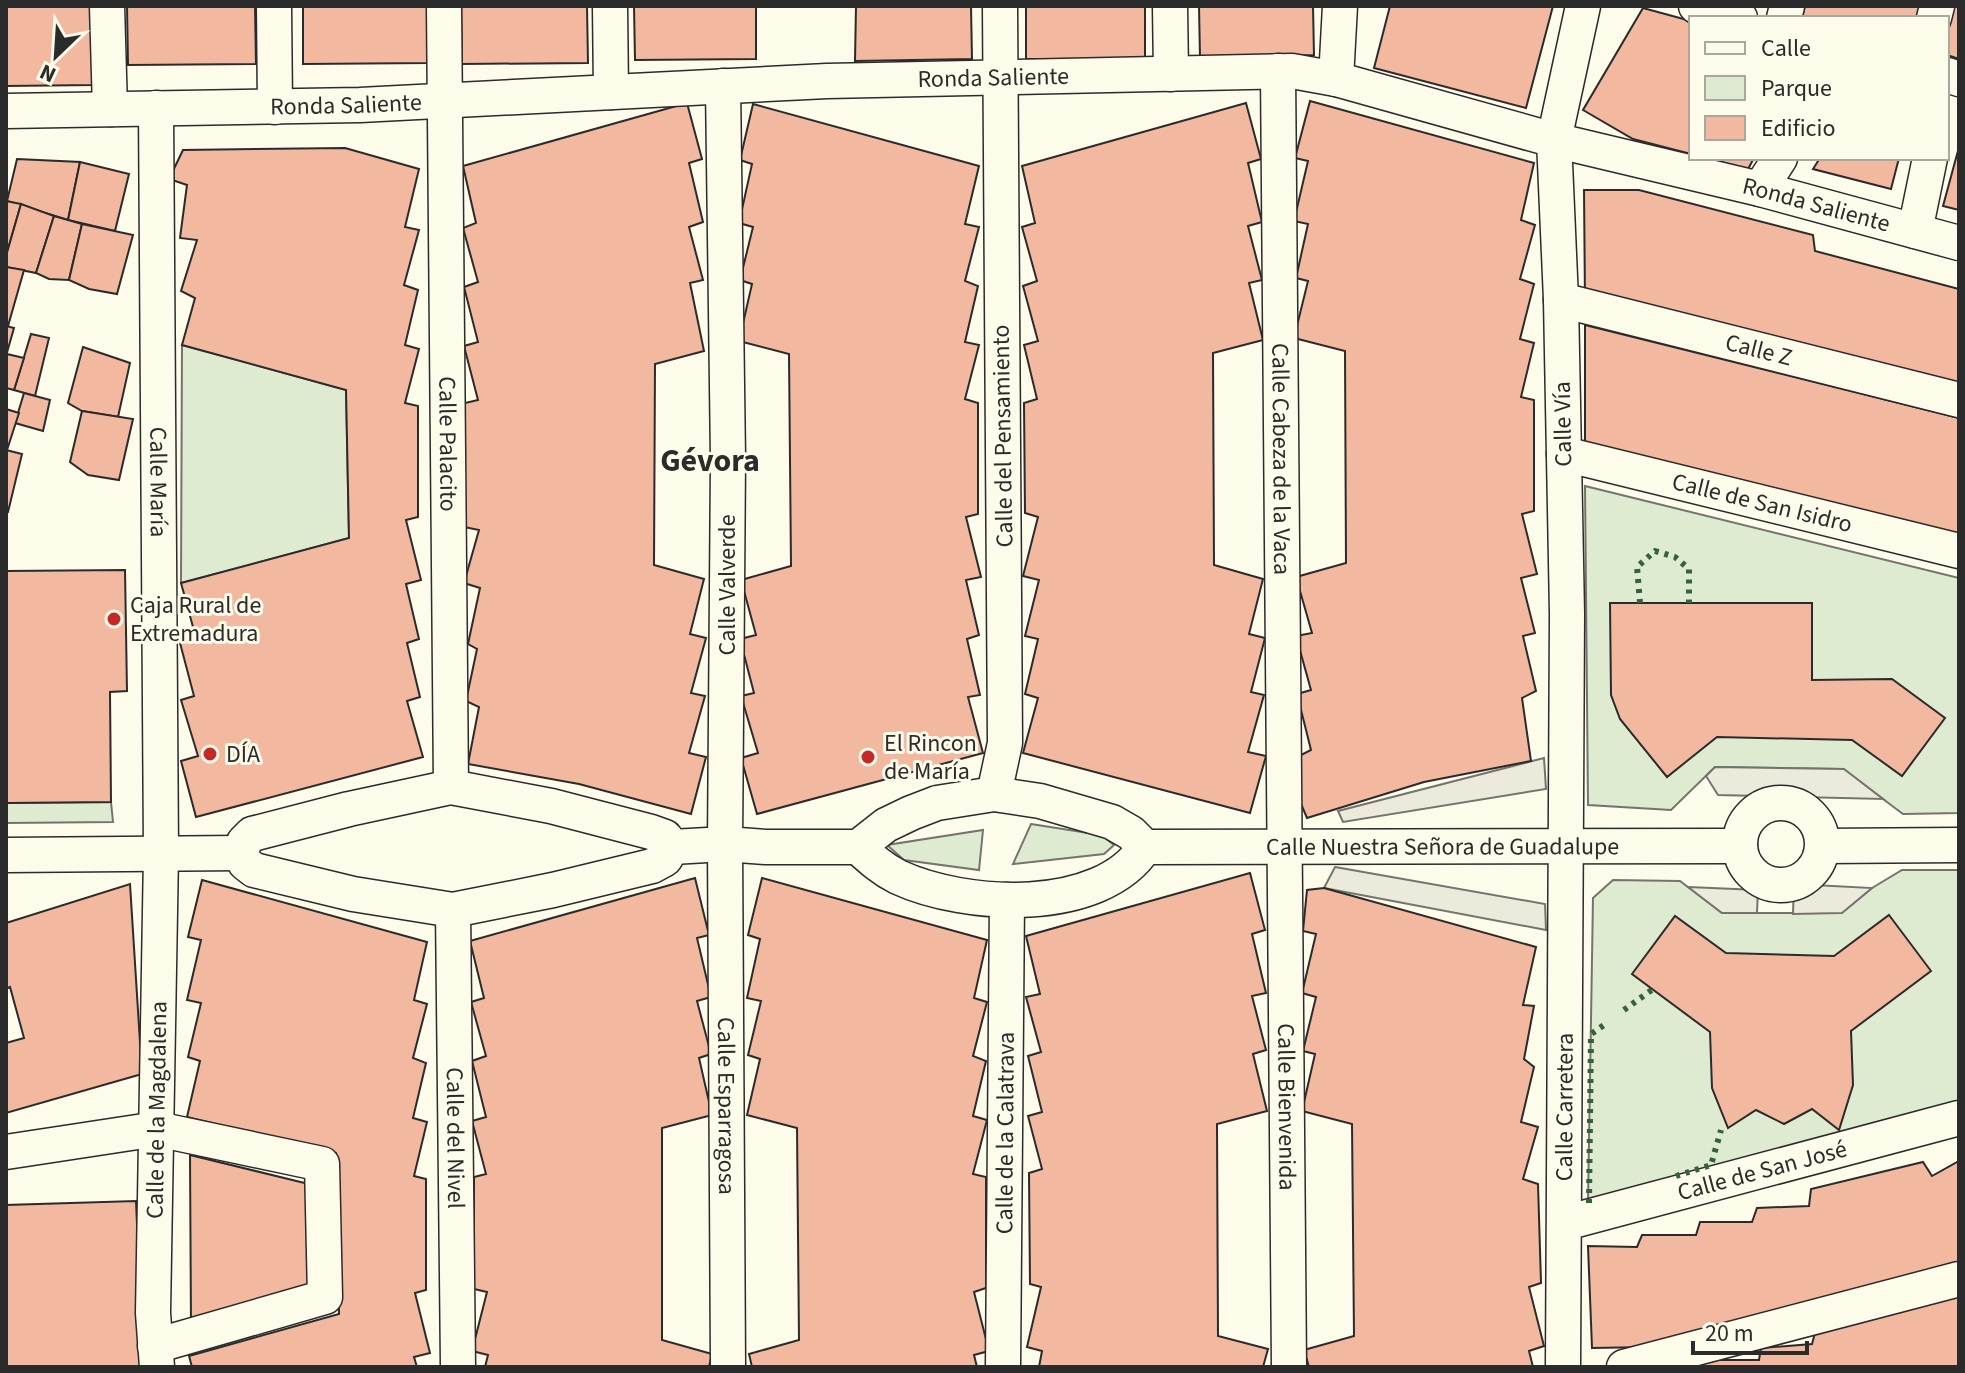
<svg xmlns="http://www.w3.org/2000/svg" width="1965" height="1373" viewBox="0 0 1965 1373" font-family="'Source Sans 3',sans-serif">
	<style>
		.green { fill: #deebd1; stroke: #74746e; stroke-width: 2 }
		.parking { fill: #eceadb; stroke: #74746e; stroke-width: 2 }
		.building { fill: #f2b8a0; stroke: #2b2b2b; stroke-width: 2 }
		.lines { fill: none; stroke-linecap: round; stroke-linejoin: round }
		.street-casing { stroke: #2b2b2b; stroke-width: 37 }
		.street { stroke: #fdfbea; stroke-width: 34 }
		.hedge { stroke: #34623c; stroke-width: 6; stroke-dasharray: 4 6; stroke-linecap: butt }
		.poi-dot { fill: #c62828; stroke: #fdfbea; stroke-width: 3 }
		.labels { text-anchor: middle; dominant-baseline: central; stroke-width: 6; stroke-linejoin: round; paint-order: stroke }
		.street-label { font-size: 24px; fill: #2b2b2b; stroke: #fdfbea }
		.poi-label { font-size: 24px; fill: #2b2b2b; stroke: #fdfbea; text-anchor: start }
		.district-label { font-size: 32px; font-weight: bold; fill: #2b2b2b; stroke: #fdfbea }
	</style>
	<rect width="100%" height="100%" fill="#fdfbea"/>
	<g class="green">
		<path d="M182 345 346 390 349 538 181 583Z"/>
		<path d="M1585 486 1959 578V813L1903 814 1843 769 1715 767 1671 810 1588 805Z"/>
		<path d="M111 802 113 822 6 823V803Z"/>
		<path d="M1031 824 1101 835 1114 845 1104 854 1013 864Z"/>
		<path d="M983 830 979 870 904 860 887 845Z"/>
		<path d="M1902 870H1959V1110L1588 1203 1593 898 1613 880 1680 881 1722 913H1841L1872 888Z"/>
	</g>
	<g class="parking">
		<path d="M1544 758 1546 789 1343 822 1338 811Z"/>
		<path d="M1715 767 1844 769 1883 799 1718 795 1706 776Z"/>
		<path d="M1335 867 1545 904 1546 930 1324 888Z"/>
		<path d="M1794 884 1872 888 1842 913 1793 914Z"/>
		<path d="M1688 887 1758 890 1757 913H1722Z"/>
	</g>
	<g class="building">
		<path d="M6 6H91L93 85 6 86Z"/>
		<path d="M127 6H255L256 64 128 65Z"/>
		<path d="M303 6H428L429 63 303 64Z"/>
		<path d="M461 6H587L588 63 462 64Z"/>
		<path d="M634 6H756V59L635 60Z"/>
		<path d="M856 6H971L972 59 855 61Z"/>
		<rect x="1026" y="6" width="119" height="53"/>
		<path d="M1199 6H1313L1314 55 1200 57Z"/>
		<path d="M1390 6H1553L1526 108 1374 68Z"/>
		<path d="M1805 6H1927L1924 18H1802Z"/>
		<path d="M1948 6H1959V59L1947 55Z"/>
		<path d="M1643 8 1691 21V154L1633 139 1583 110Z"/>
		<path d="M1310 101 1534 163 1521 220 1535 225 1520 279 1534 284 1520 339 1534 343 1521 397 1534 400V511L1522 514 1537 574 1521 578 1535 633 1523 636 1536 691 1522 698 1531 761 1424 782 1307 818 1290 778 1301 755 1311 750 1297 694 1311 690 1296 636 1312 633 1296 577 1346 563 1345 351 1294 338 1308 281 1296 278 1308 224 1294 221 1308 161 1295 158Z"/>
		<path d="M687 103 702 159 689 163 703 222 689 227 703 280 690 283 704 351 655 364 654 565 704 579 690 634 706 638 691 693 705 696 689 753 706 757 691 814 579 784 468 764 479 707 466 701 477 649 468 644 480 588 464 583 479 530 464 527 465 403 478 400 464 346 478 342 464 287 478 282 463 228 476 223 463 166Z"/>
		<path d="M1246 103 1261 159 1248 163 1262 222 1248 226 1262 280 1249 283 1263 340 1213 353 1214 565 1263 579 1249 634 1265 638 1251 692 1264 695 1248 752 1266 756 1250 813 1023 753 1038 698 1025 694 1038 639 1025 636 1039 580 1023 576 1038 517 1025 513 1024 403 1037 399 1024 345 1038 341 1023 286 1037 281 1022 227 1035 223 1022 166Z"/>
		<path d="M753 104 979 166 965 224 979 227 965 281 978 286 965 342 979 345 965 399 978 403V514L966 517 981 577 966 580 979 635 967 639 980 695 968 697 983 753 757 814 741 758 758 753 741 696 754 693 740 639 756 635 741 580 791 566 789 354 739 341 752 284 740 280 753 227 739 223 752 164 740 160Z"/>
		<path d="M1959 147V210L1943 206Z"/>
		<path d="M345 148 419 169 405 227 419 230 404 285 418 290 405 345 419 349 405 403 418 406V517L406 520 421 580 406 584 419 639 407 643 420 697 407 701 423 757 196 817 181 761 198 756 181 700 194 696 180 643 196 638 181 583 349 538 346 390 182 345 195 298 181 291 197 240 180 238 187 185 169 179 183 150Z"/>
		<path d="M1705 158H1754L1748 169Z"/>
		<path d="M1820 158H1899L1891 189 1813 169Z"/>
		<path d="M17 159 80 162 68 220 7 201Z"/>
		<path d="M80 162 129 174 115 231 68 220Z"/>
		<path d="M1584 190H1639L1813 235 1815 251 1959 289V394L1585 301Z"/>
		<path d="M6 201 21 204 6 256Z"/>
		<path d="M21 204 54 216 36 273 6 267V256Z"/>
		<path d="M54 216 82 224 69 280 49 279 36 273Z"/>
		<path d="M82 224 133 235 117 294 89 289 69 280Z"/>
		<path d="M6 267 24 270 8 326H6Z"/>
		<path d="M1585 325 1959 418V537L1585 445Z"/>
		<path d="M6 326 14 328 6 356Z"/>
		<path d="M31 334 49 338 35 396 14 390Z"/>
		<path d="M83 347 130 363 118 417 82 411 68 403Z"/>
		<path d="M7 354 24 358 14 390 6 388Z"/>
		<path d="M24 393 50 400 43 431 15 423Z"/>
		<path d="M6 409 19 413 7 450H6Z"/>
		<path d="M82 411 133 419 119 480 88 475 70 462Z"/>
		<path d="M6 450 22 454 8 512H6Z"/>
		<path d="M125 570 127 691 110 692 111 802 6 803V571Z"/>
		<path d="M1610 603H1812V680L1892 679 1945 718 1902 776 1852 740 1717 737 1667 777 1620 719 1611 695Z"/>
		<path d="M1250 873 1265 930 1252 934 1266 993 1252 996 1266 1050 1253 1054 1267 1111 1217 1124 1218 1336 1268 1349 1263 1367H1039L1042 1351 1027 1347 1041 1287 1030 1284 1029 1173 1042 1169 1028 1116 1042 1112 1028 1056 1041 1052 1026 997 1040 994 1026 936Z"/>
		<path d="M695 878 709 935 697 938 711 997 697 1001 711 1054 699 1058 712 1115 662 1128V1340L712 1354 709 1367H485L488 1355 472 1351 487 1292 474 1289V1177L486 1174 472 1121 486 1117 472 1061 486 1056 471 1002 484 998 470 941Z"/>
		<path d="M762 878 987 940 974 998 987 1002 973 1056 986 1061 973 1116 987 1120 973 1174 986 1177V1288L974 1292 989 1351 974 1355 977 1367H752L749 1354 799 1340 797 1128 747 1115 760 1059 748 1055 761 1001 747 998 760 939 748 935Z"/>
		<path d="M202 880 427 942 414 1000 427 1004 413 1058 426 1063 413 1118 427 1122 414 1176 426 1179V1290L415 1293 430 1353 414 1357 417 1367H192L189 1356 339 1314 336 1153 187 1117 200 1061 188 1057 201 1003 187 1000 201 940 188 937Z"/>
		<path d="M130 884 142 1074 6 1113V1043L24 1038 10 987 6 989V923Z"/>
		<path d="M1324 888 1536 947 1523 1005 1534 1006 1524 1059 1534 1067 1521 1122 1538 1127 1523 1179 1538 1184 1541 1283 1529 1287 1544 1346 1529 1351 1533 1367H1309L1304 1350 1354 1336 1352 1124 1302 1111 1315 1054 1303 1051 1316 997 1302 993 1316 934 1303 931 1307 890Z"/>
		<path d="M1889 915 1931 971 1851 1031 1853 1085 1839 1130 1812 1109 1784 1124 1756 1110 1728 1128 1712 1088 1710 1032 1632 974 1675 916 1726 953 1834 956Z"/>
		<path d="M190 1155 313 1185 316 1293 191 1327Z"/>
		<path d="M1959 1161V1268L1650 1347 1592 1348 1588 1246 1637 1247 1642 1235H1696L1700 1222H1752L1757 1208 1809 1206 1811 1189 1923 1162 1932 1176Z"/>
		<path d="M136 1201 143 1367H6V1205Z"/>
		<path d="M1959 1296V1367H1701L1704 1360H1759L1761 1348 1812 1344 1816 1329Z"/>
	</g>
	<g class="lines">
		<defs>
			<g id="street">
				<path d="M107 6 110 109"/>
				<path d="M274 6 275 107"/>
				<path id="s1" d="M444 6 451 787"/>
				<path d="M610 6 611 92"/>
				<path d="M1170 6 1171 74"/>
				<path d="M1696 6 1740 18"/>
				<path d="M1784 18 1787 6"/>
				<path d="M1934 18 1937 6"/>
				<path id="s2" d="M1278 71 1289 1367"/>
				<path d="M1947 75 1959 79"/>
				<path d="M1336 79 1340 6"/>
				<path id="s3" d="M723 86 728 460 725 844 728 1367"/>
				<path id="s4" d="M156 108 161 854 153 1313 157 1367"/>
				<path id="s5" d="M6 111 360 105 827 81 1292 71 1336 79 1554 140 1760 189 1959 243"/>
				<path d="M1760 189 1780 158"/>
				<path d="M1915 231 1930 158"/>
				<path id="s6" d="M1561 300 1959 400"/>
				<path id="s7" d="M1564 454 1959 551"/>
				<path d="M451 787 551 806 651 832 665 837 672 847 665 859 652 866 553 890 453 910 353 894 254 870 245 863 241 853 244 842 252 834 349 809Z"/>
				<path d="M994 794 1005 743 1000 6"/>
				<circle cx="1781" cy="844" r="41"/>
				<path d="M1823 846 1959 845"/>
				<path id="s8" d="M672 847 725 844 766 847H858L886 825 911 813 937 803 994 794 1040 801 1112 822 1131 833 1145 847 1740 846"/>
				<path d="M858 847C870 858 882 869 898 877 965 908 1100 916 1145 847"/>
				<path d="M6 855 241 853"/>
				<path id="s9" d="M453 910 458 1367"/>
				<path d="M6 1152 157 1129 322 1164 325 1297 155 1346"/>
				<path id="s10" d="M1565 1223 1959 1118"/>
				<path id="s11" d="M1003 1367 1007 900"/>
				<path id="s12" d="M1563 1367 1567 614 1561 300 1554 140 1583 6"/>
				<path d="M1624 1367 1959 1279"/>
			</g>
		</defs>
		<use href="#street" class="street-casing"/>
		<use href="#street" class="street"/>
		<g class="hedge">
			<path d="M1640 603 1637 567 1655 551 1675 557 1689 569V603"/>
			<path d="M1624 1010 1653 989"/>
			<path d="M1676 1176 1711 1165 1721 1130"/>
			<path d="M1589 1203 1591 1034 1607 1023"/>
		</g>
	</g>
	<g class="poi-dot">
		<circle cx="114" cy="619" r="8"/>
		<circle cx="210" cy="754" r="8"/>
		<circle cx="868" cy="757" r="8"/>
	</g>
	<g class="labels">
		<g class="street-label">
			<text stroke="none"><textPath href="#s5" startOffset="988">Ronda Saliente</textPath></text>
			<text stroke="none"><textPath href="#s5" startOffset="340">Ronda Saliente</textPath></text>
			<text stroke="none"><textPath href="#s5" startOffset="1828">Ronda Saliente</textPath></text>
			<text stroke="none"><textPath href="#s6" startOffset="204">Calle Z</textPath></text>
			<text transform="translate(1563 424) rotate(-91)">Calle Vía</text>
			<text transform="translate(1003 436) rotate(-91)">Calle del Pensamiento</text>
			<text stroke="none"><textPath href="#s1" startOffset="438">Calle Palacito</textPath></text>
			<text stroke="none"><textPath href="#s2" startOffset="388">Calle Cabeza de la Vaca</textPath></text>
			<text stroke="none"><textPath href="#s4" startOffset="374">Calle María</textPath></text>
			<text stroke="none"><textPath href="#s7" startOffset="204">Calle de San Isidro</textPath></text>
			<text transform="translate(727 585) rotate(-90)">Calle Valverde</text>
			<text stroke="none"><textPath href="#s8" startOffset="796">Calle Nuestra Señora de Guadalupe</textPath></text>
			<text stroke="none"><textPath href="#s3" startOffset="1020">Calle Esparragosa</textPath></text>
			<text stroke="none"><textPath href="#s12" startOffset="260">Calle Carretera</textPath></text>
			<text stroke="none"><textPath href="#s2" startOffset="1036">Calle Bienvenida</textPath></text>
			<text transform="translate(157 1110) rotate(-89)">Calle de la Magdalena</text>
			<text stroke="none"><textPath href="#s11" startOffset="234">Calle de la Calatrava</textPath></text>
			<text stroke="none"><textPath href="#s9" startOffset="228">Calle del Nivel</textPath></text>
			<text stroke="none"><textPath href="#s10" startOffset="204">Calle de San José</textPath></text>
		</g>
		<g class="poi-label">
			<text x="130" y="605">Caja Rural de<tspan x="130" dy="28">Extremadura</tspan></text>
			<text x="884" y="743">El Rincon<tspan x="884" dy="28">de María</tspan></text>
			<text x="226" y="754">DÍA</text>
		</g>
		<g class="district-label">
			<text x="710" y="461">Gévora</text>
		</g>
	</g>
	<rect width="1965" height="1373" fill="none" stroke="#2b2b2b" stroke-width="16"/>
	<rect x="1689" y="16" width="260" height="144" fill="#fdfbea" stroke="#a9a89e" stroke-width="2"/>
	<rect x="1705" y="42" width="40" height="12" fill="#fdfbea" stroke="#a9a89e" stroke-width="2"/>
	<text x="1761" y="56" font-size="24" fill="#2b2b2b">Calle</text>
	<rect x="1705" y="76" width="40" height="24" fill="#deebd1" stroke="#a9a89e" stroke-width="2"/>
	<text x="1761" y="96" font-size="24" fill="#2b2b2b">Parque</text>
	<rect x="1705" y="116" width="40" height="24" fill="#f2b8a0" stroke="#a9a89e" stroke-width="2"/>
	<text x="1761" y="136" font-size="24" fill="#2b2b2b">Edificio</text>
	<g transform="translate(56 56) rotate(205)" stroke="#fdfbea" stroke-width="6" paint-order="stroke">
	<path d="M0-6L14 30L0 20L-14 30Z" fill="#2b2b2b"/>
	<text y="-12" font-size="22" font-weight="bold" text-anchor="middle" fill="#2b2b2b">N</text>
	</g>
	<path d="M1693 1341v12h114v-12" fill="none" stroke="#2b2b2b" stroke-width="4"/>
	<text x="1705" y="1341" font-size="24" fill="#2b2b2b" stroke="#fdfbea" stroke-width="6" paint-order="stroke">20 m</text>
</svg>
